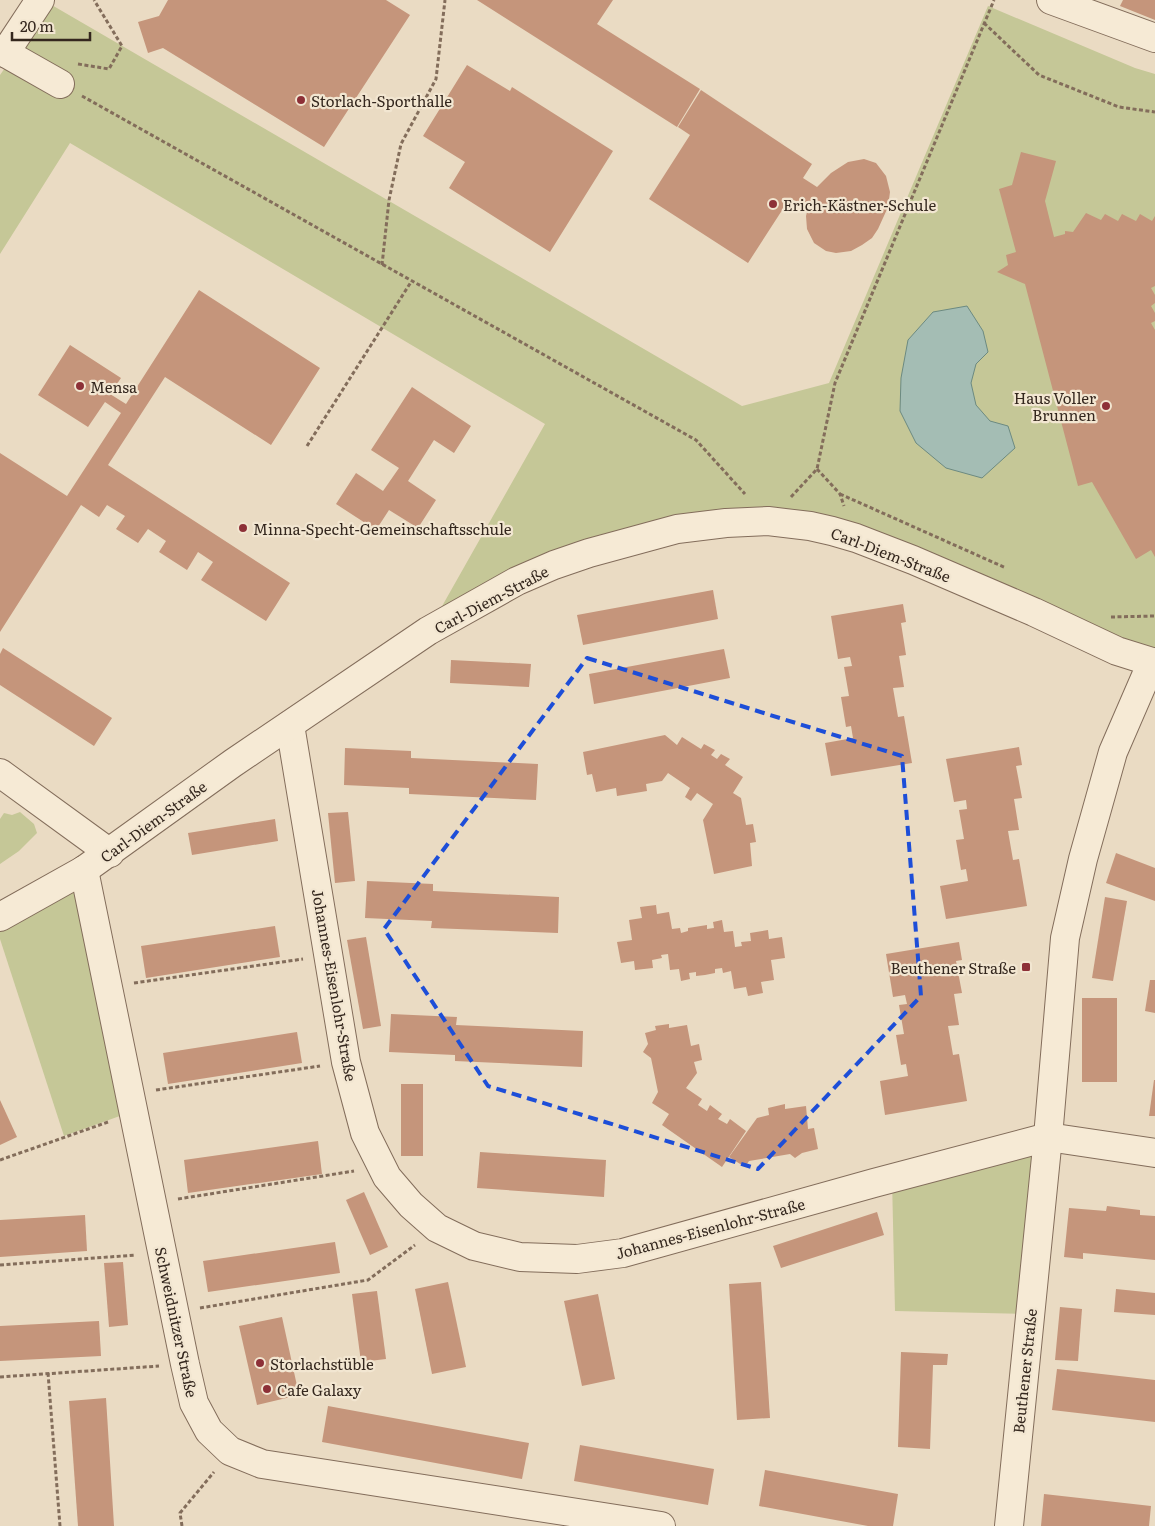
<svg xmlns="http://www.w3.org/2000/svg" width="1155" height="1526" viewBox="0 0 1155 1526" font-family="Literata,serif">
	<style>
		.green { fill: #c5c797 }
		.water { fill: #a4bdb4; stroke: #6c8a81 }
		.building { fill: #c5957b }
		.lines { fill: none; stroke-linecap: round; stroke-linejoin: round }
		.minor-casing { stroke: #836d5b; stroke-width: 30 }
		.path { stroke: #836d5b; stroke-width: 3; stroke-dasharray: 4 2.5; stroke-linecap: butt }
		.minor { stroke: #f6ead5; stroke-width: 28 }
		.marked { fill: none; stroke: #1d4ed8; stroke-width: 4; stroke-dasharray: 10 6; stroke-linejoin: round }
		.poi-dot { fill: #8d3037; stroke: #f2e6d1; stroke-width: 2 }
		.labels { text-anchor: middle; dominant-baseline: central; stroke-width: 4.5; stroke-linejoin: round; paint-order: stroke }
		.poi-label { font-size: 15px; fill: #34271e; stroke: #f2e6d1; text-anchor: start }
		.street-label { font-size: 15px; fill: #34271e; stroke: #f2e6d1 }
	</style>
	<rect width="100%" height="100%" fill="#eadbc3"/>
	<g class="green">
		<path d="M50 4 742 406 829 383 988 6 1135 68 1155 74V660L856 538 677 529 428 631 545 424 70 143 0 254V75Z"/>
		<path d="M20 812 34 824 37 833 19 851 0 864V819L4 813 12 815Z"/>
		<path d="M81 872 131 1112 64 1136 0 939V918Z"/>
		<path d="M1046 1139 1028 1314 895 1311 892 1179Z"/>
	</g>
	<path class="water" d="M967 306 983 331 988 352 976 364 971 383 976 405 990 421 1008 426 1015 448 982 478 946 468 916 443 900 411 901 378 908 340 933 312Z"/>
	<g class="building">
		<path d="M168 0H386L410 15 324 147 163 48 148 53 138 22 159 16Z"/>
		<path d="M477 0H613L597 24 700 89 677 127Z"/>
		<path d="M1123 0H1155V20L1120 6Z"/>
		<path d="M467 65 510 91 512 87 613 151 550 252 449 188 465 162 423 136Z"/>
		<path d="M701 90 812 164 803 178 817 187 831 173 848 162 864 159 876 163 886 176 890 192 888 207 878 229 872 238 862 245 851 251 836 253 826 251 814 243 807 229 806 216 808 208 790 198 748 263 649 199 690 135 678 127Z"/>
		<path d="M1021 152 1056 161 1045 201 1054 237 1065 234V231L1073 232 1086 213 1101 220 1105 214 1118 221 1122 214 1136 221 1140 214 1152 221 1155 216V286L1151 288 1155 295V303L1151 306 1155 313V321L1151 323 1155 330V557L1151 550 1136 559 1092 482 1078 486 1025 284 997 272 1008 265 1006 255 1016 252 999 189 1012 185Z"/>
		<path d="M199 290 320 368 271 445 165 377 108 465 290 583 266 621 201 580 213 562 198 552 187 570 159 552 166 541 148 529 138 543 116 529 125 516 107 505 99 517 81 505 0 632V453L67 496 121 413 105 402 88 427 38 395 70 345 121 378 110 394 126 404Z"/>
		<path d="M412 387 471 426 454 453 434 440 408 481 436 500 418 528 389 510 376 530 336 504 356 473 383 491 399 468 371 450Z"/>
		<path d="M713 590 718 619 583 645 577 615Z"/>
		<path d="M903 604 906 622 901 623 906 655 899 656 904 687 893 688 898 717 904 716 912 763 831 776 825 743 853 738 851 726 846 727 841 697 849 696 844 667 852 666 850 657 838 659 831 616Z"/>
		<path d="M3 648 112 718 94 746 0 685V654Z"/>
		<path d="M724 649 730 678 594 704 589 674Z"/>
		<path d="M451 660 531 664 529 687 450 683Z"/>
		<path d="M665 735 677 745 682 737 701 749 704 744 715 750 711 755 717 759 721 754 730 759 725 765 743 777 733 793 741 798 746 825 753 824 756 842 750 843 752 866 714 874 703 820 713 804 697 793 691 801 685 797 690 788 668 773 662 781 646 784 647 791 617 796 616 788 596 792 592 774 587 775 583 752Z"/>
		<path d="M1019 747 1022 765 1016 766 1022 798 1014 799 1019 830 1008 831 1013 860 1019 859 1027 906 946 919 940 886 968 881 966 869 961 870 956 840 964 839 959 810 967 809 966 800 954 802 946 759Z"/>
		<path d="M345 748 411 751V758L538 764 536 800 409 794V788L344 785Z"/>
		<path d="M348 812 355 881 335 883 328 813Z"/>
		<path d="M275 819 278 841 192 855 188 833Z"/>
		<path d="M1116 853 1155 868V901L1106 883Z"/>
		<path d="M367 881 433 884V891L559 897 558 933 431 928 432 921 365 918Z"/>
		<path d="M1105 897 1127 901 1113 981 1092 978Z"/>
		<path d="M656 905 657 914 669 912 672 929 680 928 681 933 688 931V928L707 925V929L714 928 713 922 722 920 724 932 733 931 735 947 742 946 741 942 751 941 750 933 768 930 769 939 782 937 785 958 771 960 774 980 761 982 763 993 748 996 746 987 734 989 731 971 723 973 722 968 715 969V973L705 975 696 976V972L689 973 690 979 681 981 679 969 670 970 668 954 661 955 662 958 652 960 653 968 635 970 634 961 621 963 617 942 632 940 629 920 642 918 640 907Z"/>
		<path d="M275 926 280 957 146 978 141 946Z"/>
		<path d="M366 937 381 1026 363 1029 347 940Z"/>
		<path d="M959 942 962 960 956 961 962 993 954 994 959 1025 948 1026 953 1055 959 1054 967 1101 885 1115 880 1081 908 1076 906 1064 901 1065 896 1035 904 1034 899 1005 907 1004 905 995 893 997 886 954Z"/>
		<path d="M1150 980H1155V1013L1145 1011Z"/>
		<rect x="1082" y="998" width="35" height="84"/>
		<path d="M391 1014 457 1017 456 1025 583 1031 582 1067 455 1061V1055L389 1052Z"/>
		<path d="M669 1024V1028L687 1025 691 1046 699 1044 702 1060 694 1062 697 1073 686 1088 702 1099 698 1105 707 1111 710 1105 722 1114 718 1119 727 1124 730 1119 746 1131 722 1167 662 1125 669 1114 652 1103 658 1092 651 1058 643 1052 648 1044 645 1033 656 1030 655 1026Z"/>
		<path d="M297 1032 302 1063 168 1084 163 1053Z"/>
		<path d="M1154 1080H1155V1116H1149Z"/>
		<rect x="401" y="1084" width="22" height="72"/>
		<path d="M0 1100 17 1137 0 1145Z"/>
		<path d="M785 1104V1109L806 1106 808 1129 814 1128 818 1149 802 1153 795 1158 790 1154 749 1161 745 1167 729 1157 757 1118 769 1115 768 1108Z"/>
		<path d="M318 1141 322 1174 188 1193 184 1160Z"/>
		<path d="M480 1152 606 1160 604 1197 477 1188Z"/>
		<path d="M364 1192 388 1247 370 1255 346 1200Z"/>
		<path d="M1107 1206 1140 1210V1215L1155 1216V1260L1083 1253V1259L1064 1257 1069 1208 1106 1211Z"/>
		<path d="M877 1212 884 1235 781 1268 773 1246Z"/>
		<path d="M85 1215 87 1251 0 1257V1220Z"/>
		<path d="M335 1242 340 1273 208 1292 203 1261Z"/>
		<path d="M123 1262 128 1325 109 1327 104 1263Z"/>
		<path d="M448 1282 466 1367 432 1374 415 1289Z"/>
		<path d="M761 1282 770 1418 737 1420 729 1284Z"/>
		<path d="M1116 1289 1155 1293V1315L1114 1312Z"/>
		<path d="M377 1291 386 1359 361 1362 352 1294Z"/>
		<path d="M598 1294 615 1379 582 1386 564 1301Z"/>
		<path d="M1060 1307 1082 1309 1078 1361 1055 1360Z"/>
		<path d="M282 1317 299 1395 257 1405 239 1326Z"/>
		<path d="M99 1321 101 1356 0 1361V1326Z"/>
		<path d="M901 1352 948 1354 947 1365H933L930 1449 898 1447Z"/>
		<path d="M1057 1369 1155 1380V1422L1052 1410Z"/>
		<path d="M106 1398 114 1526H78L69 1401Z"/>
		<path d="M328 1406 529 1443 522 1479 322 1442Z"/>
		<path d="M580 1445 714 1469 708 1505 574 1481Z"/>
		<path d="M765 1470 898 1494 893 1526H868L759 1506Z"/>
		<path d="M1044 1494 1151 1506 1149 1526H1041Z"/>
	</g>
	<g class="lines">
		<defs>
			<g id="minor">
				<path d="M1051 0 1155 38"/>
				<path d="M0 50 60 84"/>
				<path d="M5 53 40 0"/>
				<path d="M290 725 346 1062 365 1133 387 1177 411 1205 437 1228 474 1246 520 1257 577 1259 623 1253 874 1183 1048 1137 1155 1153"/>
				<path d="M0 773 110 853"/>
				<path d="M84 870 185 1364 194 1403 209 1431 230 1451 262 1464 661 1526"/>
				<path d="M0 917 84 870 233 763 428 631 517 581 554 565 589 553 677 529 726 523 768 521 810 526 832 531 856 538 913 560 1034 612 1117 651 1155 663"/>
				<path d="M1009 1526 1048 1137 1065 938 1083 859 1113 752 1152 662"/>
			</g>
		</defs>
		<use href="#minor" class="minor-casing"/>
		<g class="path">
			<path d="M984 23 1039 75 1119 107 1155 112"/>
			<path d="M78 64 109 69 122 46 94 0"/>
			<path d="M82 96 696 440 745 494"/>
			<path d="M382 265 389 200 401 144 436 79 445 0"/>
			<path d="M307 446 411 282"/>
			<path d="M817 469 840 494 844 506"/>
			<path d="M840 494 1006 568"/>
			<path d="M791 497 817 469 835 383 994 0"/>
			<path d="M1111 617 1155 616"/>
			<path d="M134 983 303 959"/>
			<path d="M156 1090 320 1066"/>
			<path d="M0 1160 108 1122"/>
			<path d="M178 1199 354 1171"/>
			<path d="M0 1265 136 1255"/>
			<path d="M200 1308 368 1280 415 1245"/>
			<path d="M48 1373 60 1526"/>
			<path d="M0 1377 159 1366"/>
			<path d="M182 1526 180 1513 214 1472"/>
		</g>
		<use href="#minor" class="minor"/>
	</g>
	<path class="marked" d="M587 658 902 756 921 996 758 1169 488 1086 384 929Z"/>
	<g class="poi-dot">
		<circle cx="301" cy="100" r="5"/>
		<circle cx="773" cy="204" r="5"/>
		<circle cx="80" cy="386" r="5"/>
		<circle cx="1106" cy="406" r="5"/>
		<circle cx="243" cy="528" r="5"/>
		<rect x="1021" y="962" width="10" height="10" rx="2.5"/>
		<circle cx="260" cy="1363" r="5"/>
		<circle cx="267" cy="1389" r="5"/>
	</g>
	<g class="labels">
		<g class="poi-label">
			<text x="311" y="100">Storlach-Sporthalle</text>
			<text x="783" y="204">Erich-Kästner-Schule</text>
			<text x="90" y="386">Mensa</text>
			<text x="1096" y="397" text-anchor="end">Haus Voller<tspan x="1096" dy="17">Brunnen</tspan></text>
			<text x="253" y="528">Minna-Specht-Gemeinschaftsschule</text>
			<text x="1016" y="967" text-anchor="end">Beuthener Straße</text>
			<text x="270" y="1363">Storlachstüble</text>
			<text x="277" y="1389">Cafe Galaxy</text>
		</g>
		<g class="street-label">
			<text transform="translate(891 554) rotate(21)">Carl-Diem-Straße</text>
			<text transform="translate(491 599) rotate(-28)">Carl-Diem-Straße</text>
			<text transform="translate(153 821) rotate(-36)">Carl-Diem-Straße</text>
			<text transform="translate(335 985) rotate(80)">Johannes-Eisenlohr-Straße</text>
			<text transform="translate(710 1228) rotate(-15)">Johannes-Eisenlohr-Straße</text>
			<text transform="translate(177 1322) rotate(78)">Schweidnitzer Straße</text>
			<text transform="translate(1024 1371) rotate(-84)">Beuthener Straße</text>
		</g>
	</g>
	<path d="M12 32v8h78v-8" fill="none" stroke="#34271e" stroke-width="2.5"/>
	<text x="20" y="32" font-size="15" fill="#34271e" stroke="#f2e6d1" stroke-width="4" paint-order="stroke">20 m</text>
</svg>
